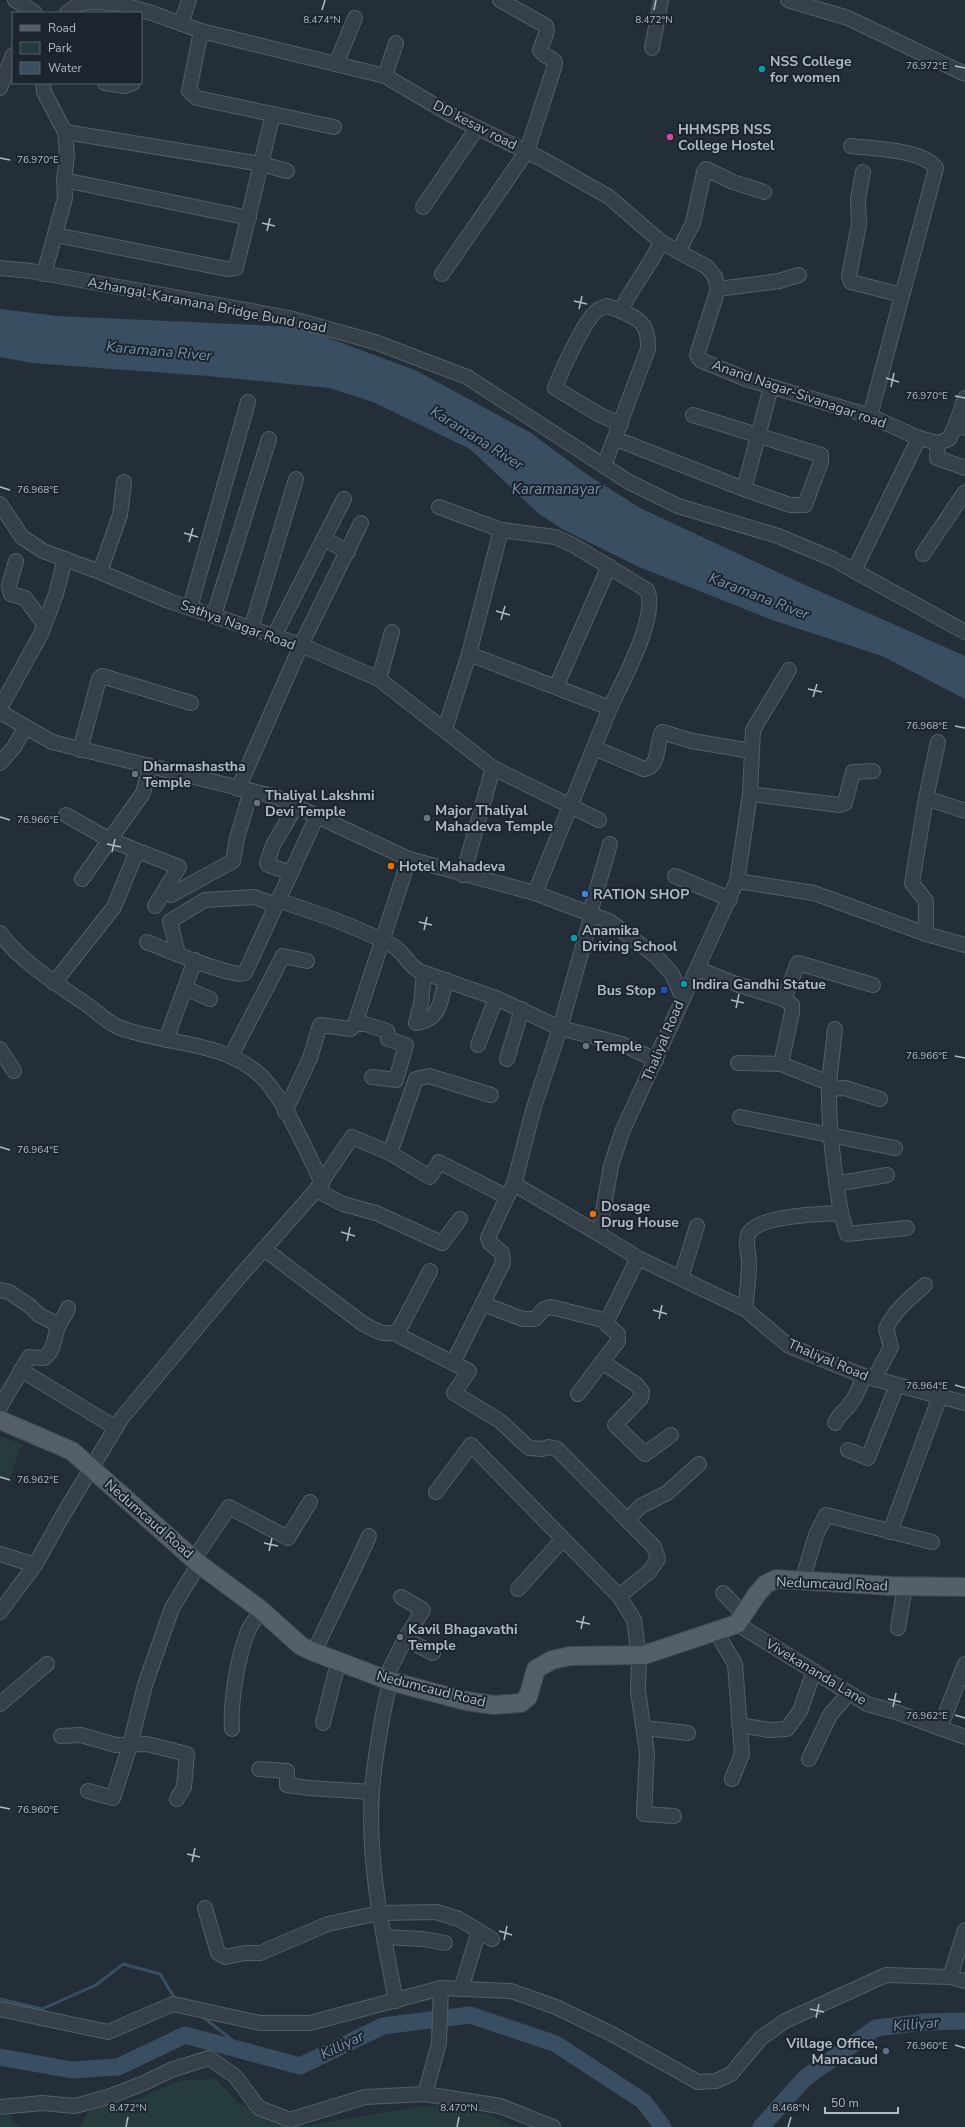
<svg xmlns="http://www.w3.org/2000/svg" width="965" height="2127" viewBox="0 0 965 2127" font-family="'Nunito Sans',sans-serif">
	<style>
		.green { fill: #263b3b }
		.water { fill: #394e61 }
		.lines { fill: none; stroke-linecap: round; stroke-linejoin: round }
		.stream { stroke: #394e61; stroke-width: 3 }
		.river { stroke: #394e61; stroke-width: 17 }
		.minor-casing { stroke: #545e67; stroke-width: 16 }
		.major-casing { stroke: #404952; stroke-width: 20 }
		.minor { stroke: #364049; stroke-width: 14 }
		.major { stroke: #545f69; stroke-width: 18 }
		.ticks { fill: none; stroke: #b1bbc5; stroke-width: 1.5 }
		.culture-dot { fill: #0f9aa8; stroke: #1c252e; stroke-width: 1.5 }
		.hotel-dot { fill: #d1479c; stroke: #1c252e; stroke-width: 1.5 }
		.worship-dot { fill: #6b7280; stroke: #1c252e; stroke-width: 1.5 }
		.food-dot { fill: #e8710a; stroke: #1c252e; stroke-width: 1.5 }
		.shop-dot { fill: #3f7fe0; stroke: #1c252e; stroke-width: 1.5 }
		.transit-dot { fill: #1a4fb4; stroke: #1c252e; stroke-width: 1.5 }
		.service-dot { fill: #5c6f8a; stroke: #1c252e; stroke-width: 1.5 }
		.labels { text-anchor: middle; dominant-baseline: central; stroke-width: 4; stroke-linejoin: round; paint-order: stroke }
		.poi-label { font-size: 14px; font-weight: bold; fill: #b1bbc5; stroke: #1c252e; text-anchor: start }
		.street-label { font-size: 14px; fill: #b1bbc5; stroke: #1c252e }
		.water-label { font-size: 15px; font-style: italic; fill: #738fa7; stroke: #1c252e }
		.ticks-label { font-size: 10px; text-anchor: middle; fill: #b1bbc5; stroke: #1c252e; stroke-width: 4; stroke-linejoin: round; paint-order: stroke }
	</style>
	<rect width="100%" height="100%" fill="#232e39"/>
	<g class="green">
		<path d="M0 1436 22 1444 10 1479 0 1476Z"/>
		<path d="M216 2079 239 2104 268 2112 300 2126 425 2106 460 2108 488 2115 518 2127H80L89 2110 138 2099 163 2087 183 2080Z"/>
		<path d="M10 2113 13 2122 20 2127H0V2117Z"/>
	</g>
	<path class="water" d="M0 309 58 316 299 327 417 371 531 433 585 473 640 508 803 584 965 656V699L882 656 775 621 639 567 562 529 538 513 470 449 373 402 329 388 207 376 32 363 0 357Z"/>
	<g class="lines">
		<g class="stream">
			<path d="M0 1999 42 2009 96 1985 123 1964 160 1974 174 1997"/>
			<path d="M204 2018 248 2052"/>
		</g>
		<g class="river">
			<path d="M0 2057 72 2070 118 2067 185 2035 300 2066 383 2026 470 2015 556 2044 643 2101 663 2127"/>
			<path d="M761 2127 805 2078 876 2028 924 2022 965 2021"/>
		</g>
		<defs>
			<g id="minor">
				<path d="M15 0 35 13"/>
				<path d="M788 0 848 18 965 74"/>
				<path d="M67 13 81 3 97 2 120 4 152 13 201 31 385 76 453 116 544 160 609 197 661 242 707 267 715 277 718 289 697 355 700 360 746 379 870 416 919 438 938 443 949 439 956 424 965 428"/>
				<path d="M181 24 189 0"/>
				<path d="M201 31 189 91 197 98 334 127"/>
				<path d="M652 48 661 0"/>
				<path d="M336 64 355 18"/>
				<path d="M385 76 396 43"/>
				<path d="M43 83 44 92 65 132 67 155 64 180 65 198 44 274"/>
				<path d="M105 83 125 86 133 83"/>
				<path d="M0 88 13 55"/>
				<path d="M65 132 262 164 287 171"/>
				<path d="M851 146C873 149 922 149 936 168L870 416"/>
				<path d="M863 172 858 199 859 224 849 276 851 282 902 295"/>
				<path d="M64 180 249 218"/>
				<path d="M423 207 477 128"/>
				<path d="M56 235 227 269 236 268 273 114"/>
				<path d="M679 250 693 223 704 172 706 169 733 182 764 192"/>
				<path d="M0 268 31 271 289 318 375 342 467 377 629 482 678 506 778 536 833 559 965 632"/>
				<path d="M442 274 527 151 554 68 555 62C551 56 543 57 540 50L547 31 546 26 500 0"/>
				<path d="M718 289 779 281 799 275"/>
				<path d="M621 311 607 306C604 307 601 308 598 310 585 318 561 372 555 388L600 415 621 424"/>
				<path d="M693 415 821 455V462L805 505H790L744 489 771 387"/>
				<path d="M956 424 965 398"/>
				<path d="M616 439 744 489"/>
				<path d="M938 443 937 458 965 468"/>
				<path d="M604 466 648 349C649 326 641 319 621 311 631 287 650 267 661 242"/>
				<path d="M0 504 22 537 43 551 100 572 169 601 301 645 238 789"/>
				<path d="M439 507 501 530 555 537 573 545 647 590C659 616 622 682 610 708"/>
				<path d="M361 523 301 645 379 679 493 768 599 820"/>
				<path d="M324 539 348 552"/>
				<path d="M923 554 965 492"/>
				<path d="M16 561 9 586 11 594 25 598 44 624"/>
				<path d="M854 571 919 438"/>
				<path d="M100 572 120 515 124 482"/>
				<path d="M190 607 248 402"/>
				<path d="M214 615 269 439"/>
				<path d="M251 629 296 479"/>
				<path d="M274 636 344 499"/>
				<path d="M469 654 610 708 535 893"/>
				<path d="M379 679 392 632"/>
				<path d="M556 687 609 566"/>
				<path d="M0 708 41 634 56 594 65 559"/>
				<path d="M0 712 52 742 276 797 409 859 535 893 609 921 656 956 672 974 683 999 622 1132 611 1166 599 1234 638 1258 745 1309 789 1346 864 1376 965 1403"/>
				<path d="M445 729 469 654 501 530"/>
				<path d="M594 748 644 769C660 767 656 744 662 732L692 741 751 751"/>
				<path d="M80 750 99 679 102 676 191 703"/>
				<path d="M0 763 14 747 26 727"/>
				<path d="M750 794 840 805 845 803 853 772 873 771"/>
				<path d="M926 798 938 742"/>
				<path d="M66 815 110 840 179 867 155 906"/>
				<path d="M291 873 268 865 267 863 273 845 296 806"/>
				<path d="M463 875 493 768"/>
				<path d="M675 876 730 899"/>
				<path d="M82 879 143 793 150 767"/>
				<path d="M737 881 750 794 753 730 789 670"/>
				<path d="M167 886 171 895 233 861 237 838 251 791"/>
				<path d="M277 900C317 913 356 926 393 946 404 952 407 964 419 971L496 998 560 1028 622 1044 656 1060"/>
				<path d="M590 913 610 844"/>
				<path d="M0 933C22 963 56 983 86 1004 96 1011 107 1022 118 1027 165 1045 221 1040 260 1075 283 1096 308 1154 322 1183"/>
				<path d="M926 934V901L912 883 926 798 965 811"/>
				<path d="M147 942C162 948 235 979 245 973L317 816"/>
				<path d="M178 954 170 921 205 900 254 897 276 905"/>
				<path d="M698 969 736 984 784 999 792 1005V1012L781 1064 829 1083C828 1124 834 1172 841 1213"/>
				<path d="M424 973 421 1004 416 1023C441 1020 440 1001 446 980"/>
				<path d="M54 983 114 907 137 851"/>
				<path d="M185 988 210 999"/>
				<path d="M683 999 737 881 814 893 926 934 965 945"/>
				<path d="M784 999 798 963 873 985"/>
				<path d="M355 1024H365L387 1031 388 1039 406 1045 396 1080 372 1077"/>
				<path d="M166 1040 195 960"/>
				<path d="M478 1045 496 998"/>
				<path d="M0 1049 14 1071"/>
				<path d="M231 1056 283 956 307 961"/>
				<path d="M507 1059 522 1009"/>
				<path d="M738 1063 781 1064"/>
				<path d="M829 1083 835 1029"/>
				<path d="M829 1089 845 1088 880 1099"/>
				<path d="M285 1112 310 1058 320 1025 351 1029 355 1024 409 859"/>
				<path d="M740 1117 895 1148"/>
				<path d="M390 1153 416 1079 429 1076 491 1095"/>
				<path d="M514 1184 599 1234"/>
				<path d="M836 1184 887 1175"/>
				<path d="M316 1190 343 1204 376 1213 442 1243 460 1219"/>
				<path d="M264 1249 362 1323C374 1330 386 1338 399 1330L430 1271"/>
				<path d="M681 1278 697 1226"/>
				<path d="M0 1290 9 1292 30 1306 39 1315 59 1325"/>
				<path d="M483 1304 523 1319H535L544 1309 551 1307 607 1321"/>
				<path d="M745 1309C747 1293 749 1278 749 1263 749 1253 745 1245 748 1235 756 1215 821 1214 841 1213L847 1234 907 1228"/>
				<path d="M394 1333 469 1371 454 1393 500 1421 529 1448 542 1449 549 1447 557 1449 654 1547 658 1559 649 1572 619 1596"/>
				<path d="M602 1362 637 1385 642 1392 641 1398 615 1425 645 1454 671 1435"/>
				<path d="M453 1363 503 1263 502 1253 490 1243 488 1238 507 1197"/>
				<path d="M21 1370 116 1428"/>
				<path d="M874 1379 891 1347 886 1329C894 1311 910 1298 925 1285"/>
				<path d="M578 1394 618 1341V1334L607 1325V1321L638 1258"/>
				<path d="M0 1407 29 1357 44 1358C56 1349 53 1337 59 1325 62 1319 66 1315 68 1308"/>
				<path d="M835 1423C840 1412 845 1412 851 1403 857 1395 860 1386 864 1376"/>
				<path d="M848 1450 868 1458 897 1385"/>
				<path d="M436 1492 471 1445 619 1596 634 1620 639 1656 638 1691 647 1753 644 1814 674 1816"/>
				<path d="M627 1520 641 1506 667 1493 699 1464"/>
				<path d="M890 1532 940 1396"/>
				<path d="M0 1554 35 1565"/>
				<path d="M194 1559 229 1507 288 1538 310 1502"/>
				<path d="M802 1581 816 1535 826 1515 932 1542"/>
				<path d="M518 1589 563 1539"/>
				<path d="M723 1593 744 1615"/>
				<path d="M0 1612 35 1565 63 1515 121 1419 236 1281 316 1190 352 1137 390 1153 430 1177 439 1162 507 1197 514 1184 534 1107 560 1028 592 914"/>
				<path d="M737 1624 867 1704 896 1712 965 1737"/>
				<path d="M898 1628 905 1586"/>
				<path d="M716 1632 735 1664 742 1754 732 1779"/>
				<path d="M405 1639 433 1653"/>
				<path d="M314 1652C332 1613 352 1575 369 1536"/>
				<path d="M385 1679 405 1639 423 1610 401 1597"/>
				<path d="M390 1681C382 1717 375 1754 372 1791 367 1861 383 1933 396 2001"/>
				<path d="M0 1704 47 1664"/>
				<path d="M323 1723 338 1663"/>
				<path d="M739 1725 769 1730 787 1729 800 1711 814 1671"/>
				<path d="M644 1728 688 1733"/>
				<path d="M940 1728 965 1664"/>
				<path d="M232 1729C230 1703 238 1655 248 1631 251 1624 257 1617 261 1610"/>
				<path d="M61 1736 81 1735 116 1745 147 1744 187 1754 184 1787 177 1799"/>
				<path d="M809 1759 830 1715 849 1693"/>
				<path d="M259 1769 287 1771V1785L309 1788 372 1792"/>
				<path d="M88 1791 113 1798 130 1745 145 1685 172 1608 199 1564"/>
				<path d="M205 1908 218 1953 226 1957 245 1953H260L328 1924 379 1913 436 1912 459 1919 492 1939"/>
				<path d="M384 1937 423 1939 445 1943"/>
				<path d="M950 1977 965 1930"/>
				<path d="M461 1989 479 1931"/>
				<path d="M0 2009 108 2032 173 2004 260 2023H310L441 1988 511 1991 556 2007 612 2034 698 2082 716 2081 731 2074 761 2038 785 2021 886 1975 950 1977 965 1981"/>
				<path d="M425 2094 439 2043 441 1988"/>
				<path d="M0 2107 42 2103 75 2106 108 2097 144 2083 171 2070 209 2058 235 2076 259 2108 290 2120 365 2097 425 2094 500 2106 553 2127"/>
			</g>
			<path id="major" d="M0 1420 72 1451 199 1564 261 1610 301 1646 314 1652 390 1681 466 1701 494 1705 521 1703 528 1697 536 1669 552 1660 570 1656 644 1655 737 1624 757 1594 766 1584 776 1579 891 1586 965 1587"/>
		</defs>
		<use href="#minor" class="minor-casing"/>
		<use href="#major" class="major-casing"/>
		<use href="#minor" class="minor"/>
		<use href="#major" class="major"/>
	</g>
	<path class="ticks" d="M322 10 325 0M654 10 656 0M955 66 965 68M0 158 10 160M262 223 275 226M267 231 270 218M574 301 587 304M579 309 582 296M886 378 899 382M891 387 894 373M955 396 965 398M0 487 10 490M184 533 198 537M189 542 193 528M496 611 510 615M501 620 505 606M808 689 822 692M813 697 817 684M955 726 965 728M0 817 10 820M107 844 121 847M112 852 115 839M419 922 432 925M424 930 427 917M731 1000 744 1003M736 1008 739 994M955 1056 965 1058M0 1147 10 1150M341 1232 355 1236M347 1241 350 1227M653 1310 667 1314M659 1319 662 1305M955 1385 965 1388M0 1477 10 1480M264 1543 278 1546M269 1551 272 1538M576 1621 590 1624M581 1629 584 1616M888 1699 901 1702M893 1707 896 1693M955 1715 965 1718M0 1807 10 1809M187 1854 200 1857M192 1862 195 1848M499 1931 512 1935M504 1940 507 1926M810 2009 824 2012M816 2018 819 2004M955 2045 965 2048M126 2127 128 2117M457 2127 459 2117M788 2127 791 2117"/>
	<g class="culture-dot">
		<circle cx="762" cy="69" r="4"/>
		<circle cx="574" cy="938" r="4"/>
		<circle cx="684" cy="984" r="4"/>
	</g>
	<circle class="hotel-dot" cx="670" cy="137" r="4"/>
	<g class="worship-dot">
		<circle cx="135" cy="774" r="4"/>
		<circle cx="257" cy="803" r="4"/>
		<circle cx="427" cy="818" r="4"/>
		<circle cx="586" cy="1046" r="4"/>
		<circle cx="400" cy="1637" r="4"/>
	</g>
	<g class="food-dot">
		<circle cx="391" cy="866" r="4"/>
		<circle cx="593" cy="1214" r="4"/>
	</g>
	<circle class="shop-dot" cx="585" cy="894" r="4"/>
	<rect class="transit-dot" x="660" y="986" width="8" height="8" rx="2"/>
	<circle class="service-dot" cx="886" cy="2051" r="4"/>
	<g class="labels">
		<g class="poi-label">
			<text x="770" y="61">NSS College<tspan x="770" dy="16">for women</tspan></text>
			<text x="678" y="129">HHMSPB NSS<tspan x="678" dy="16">College Hostel</tspan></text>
			<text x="143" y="766">Dharmashastha<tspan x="143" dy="16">Temple</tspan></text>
			<text x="265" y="795">Thaliyal Lakshmi<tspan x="265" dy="16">Devi Temple</tspan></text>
			<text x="435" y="810">Major Thaliyal<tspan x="435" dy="16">Mahadeva Temple</tspan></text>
			<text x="399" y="866">Hotel Mahadeva</text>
			<text x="593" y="894">RATION SHOP</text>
			<text x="582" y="930">Anamika<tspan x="582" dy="16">Driving School</tspan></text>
			<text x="692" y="984">Indira Gandhi Statue</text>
			<text x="656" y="990" text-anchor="end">Bus Stop</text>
			<text x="594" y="1046">Temple</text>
			<text x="601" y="1206">Dosage<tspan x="601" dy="16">Drug House</tspan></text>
			<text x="408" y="1629">Kavil Bhagavathi<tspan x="408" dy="16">Temple</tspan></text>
			<text x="878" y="2043" text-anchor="end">Village Office,<tspan x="878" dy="16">Manacaud</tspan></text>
		</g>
		<g class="street-label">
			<text transform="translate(475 125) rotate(27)">DD kesav road</text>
			<text transform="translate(207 305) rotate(11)">Azhangal-Karamana Bridge Bund road</text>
			<text transform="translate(799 394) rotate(19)">Anand Nagar-Sivanagar road</text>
			<text transform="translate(238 625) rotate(20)">Sathya Nagar Road</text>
			<text transform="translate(663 1041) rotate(-67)">Thaliyal Road</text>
			<text transform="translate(828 1360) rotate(23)">Thaliyal Road</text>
			<text transform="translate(149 1519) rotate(41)">Nedumcaud Road</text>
			<text transform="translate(832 1584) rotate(2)">Nedumcaud Road</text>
			<text transform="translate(816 1672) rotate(31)">Vivekananda Lane</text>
			<text transform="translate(431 1689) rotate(14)">Nedumcaud Road</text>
		</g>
		<g class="water-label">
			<text transform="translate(159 351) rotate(5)">Karamana River</text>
			<text transform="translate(477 438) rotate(32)">Karamana River</text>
			<text x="556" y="489">Karamanayar</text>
			<text transform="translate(759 596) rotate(21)">Karamana River</text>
			<text transform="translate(916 2024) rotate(-5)">Killiyar</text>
			<text transform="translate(342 2045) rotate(-26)">Killiyar</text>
		</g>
	</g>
	<g class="ticks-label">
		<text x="322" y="23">8.474°N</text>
		<text x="654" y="23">8.472°N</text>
		<text x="927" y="69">76.972°E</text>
		<text x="38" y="163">76.970°E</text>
		<text x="927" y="399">76.970°E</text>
		<text x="38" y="493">76.968°E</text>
		<text x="927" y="729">76.968°E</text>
		<text x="38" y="823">76.966°E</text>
		<text x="927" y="1059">76.966°E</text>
		<text x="38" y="1153">76.964°E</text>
		<text x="927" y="1389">76.964°E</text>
		<text x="38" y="1483">76.962°E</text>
		<text x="927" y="1719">76.962°E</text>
		<text x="38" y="1813">76.960°E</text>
		<text x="927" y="2049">76.960°E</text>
		<text x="128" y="2111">8.472°N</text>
		<text x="459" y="2111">8.470°N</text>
		<text x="791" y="2111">8.468°N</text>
	</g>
	<rect x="12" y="12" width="130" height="72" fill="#1c252e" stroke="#58616a"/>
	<rect x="20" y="25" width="20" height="6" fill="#545f69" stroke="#58616a"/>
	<text x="48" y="32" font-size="12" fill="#b1bbc5">Road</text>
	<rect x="20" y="42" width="20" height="12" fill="#263b3b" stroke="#58616a"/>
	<text x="48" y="52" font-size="12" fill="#b1bbc5">Park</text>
	<rect x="20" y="62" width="20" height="12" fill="#394e61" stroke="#58616a"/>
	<text x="48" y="72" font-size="12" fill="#b1bbc5">Water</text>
	<path d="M825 2107v6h73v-6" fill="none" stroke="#b1bbc5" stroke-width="2"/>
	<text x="831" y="2107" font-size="12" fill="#b1bbc5" stroke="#1c252e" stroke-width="3" paint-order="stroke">50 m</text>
</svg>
